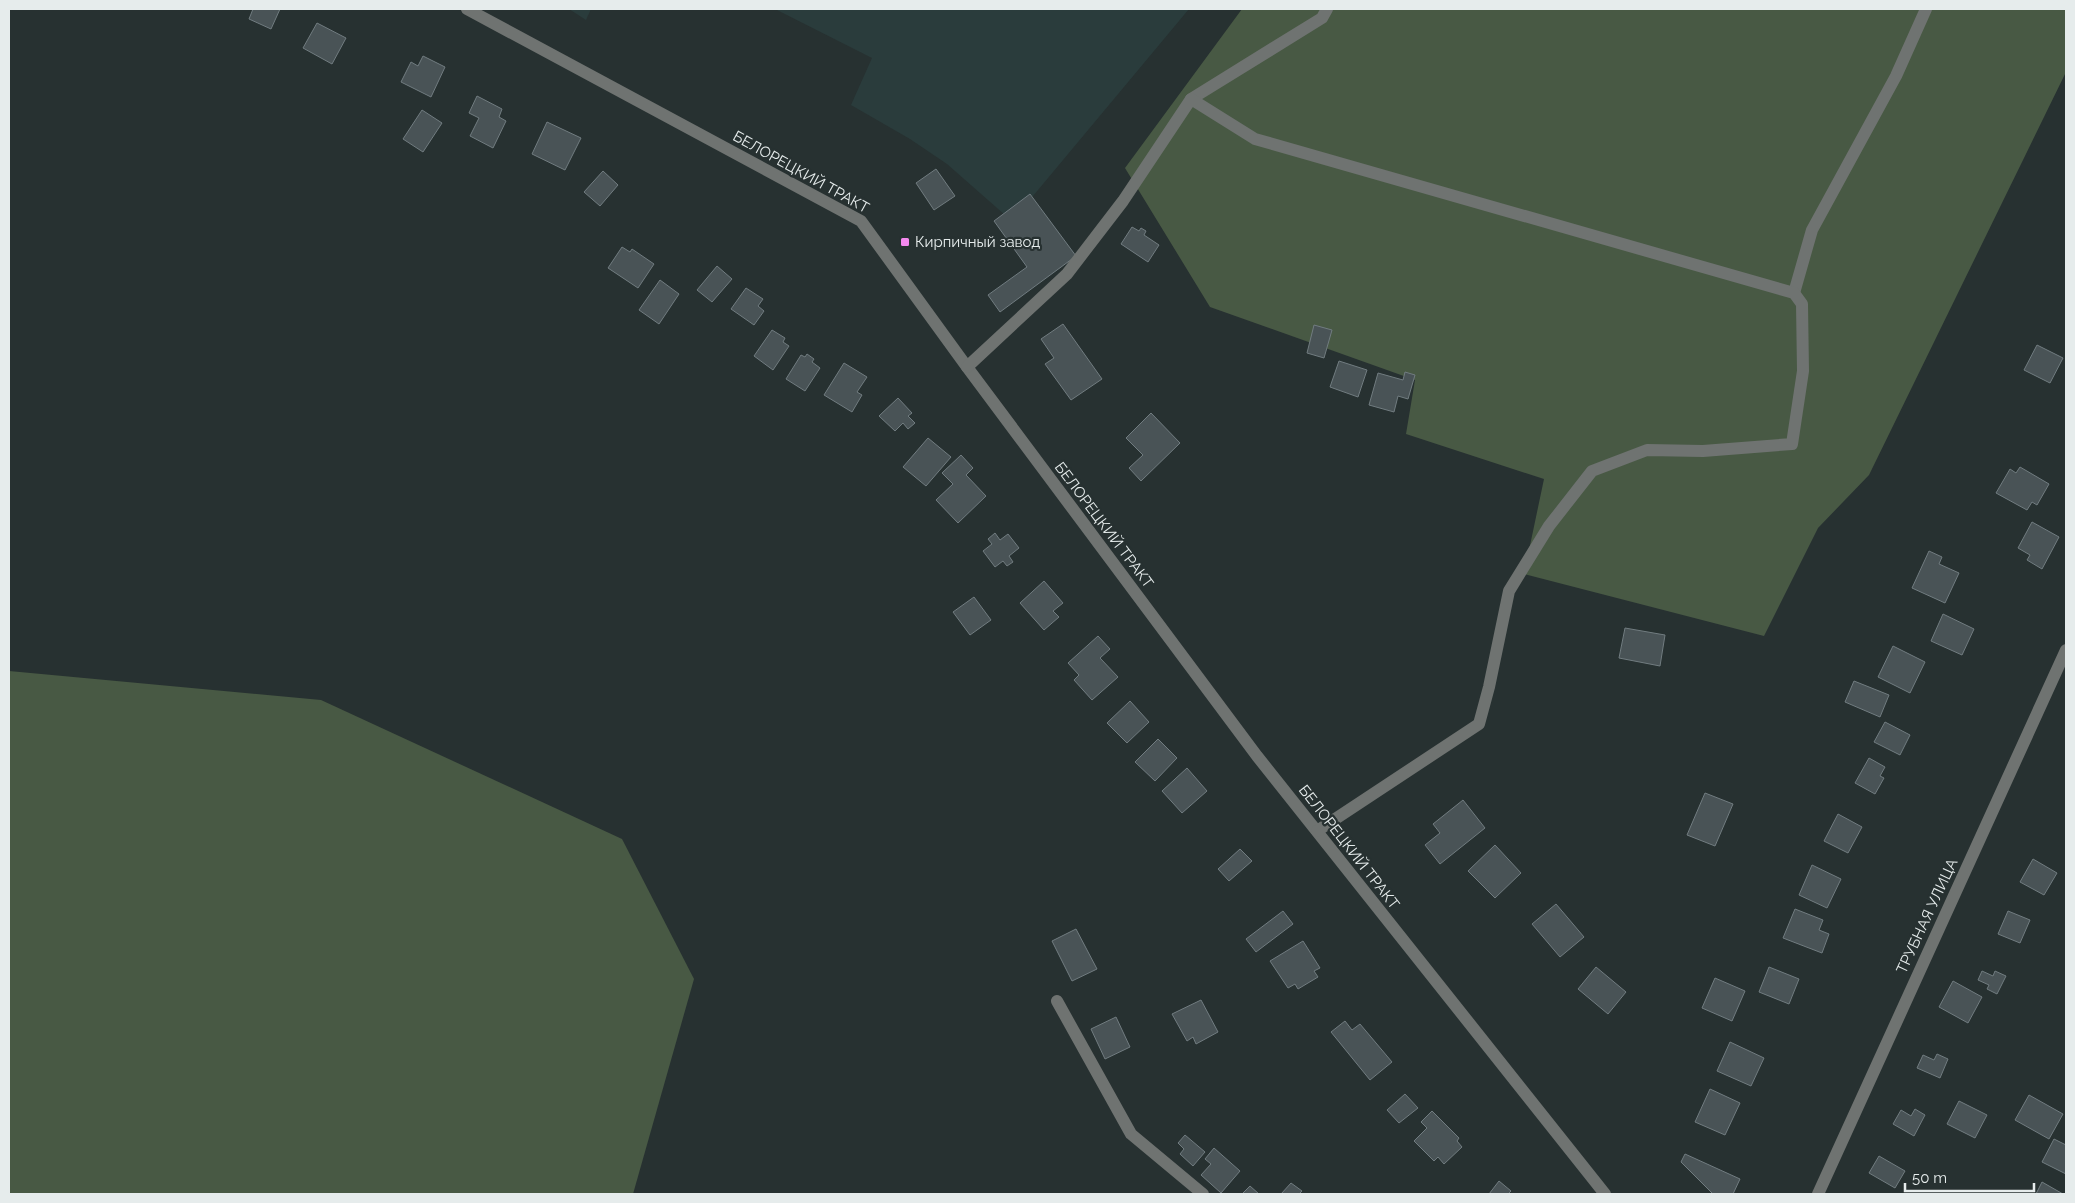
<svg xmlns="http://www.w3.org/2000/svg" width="2075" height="1203" viewBox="0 0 2075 1203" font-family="Raleway,sans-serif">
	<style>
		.built { fill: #2a3c3c }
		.green { fill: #485944 }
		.building { fill: #495356; stroke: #717c80 }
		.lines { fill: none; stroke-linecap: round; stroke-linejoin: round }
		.minor { stroke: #6f7371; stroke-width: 12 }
		.poi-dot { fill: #f589ef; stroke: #273131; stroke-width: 2 }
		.labels { text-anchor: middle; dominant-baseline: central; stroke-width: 4.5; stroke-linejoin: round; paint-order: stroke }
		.street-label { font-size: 15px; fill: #e6ecec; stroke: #273131 }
		.poi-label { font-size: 15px; fill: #e6ecec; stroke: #273131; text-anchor: start }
	</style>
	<rect width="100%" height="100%" fill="#273131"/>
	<g class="built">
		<path d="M569 9H591L586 20Z"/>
		<path d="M775 9H1189L1033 196 1005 215 947 164 910 139 851 105 872 58Z"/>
	</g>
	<g class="green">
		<path d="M1242 9H2066V72L1869 475 1818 528 1764 636 1524 574 1544 479 1406 434 1415 380 1210 307 1125 168Z"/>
		<path d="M9 671 321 700 622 839 694 979 633 1194H9Z"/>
	</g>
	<g class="building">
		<path d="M253 9H280L271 29 249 19Z"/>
		<path d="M317 23 346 38 332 64 303 48Z"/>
		<path d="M423 56 445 67 431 97 401 82 411 62 418 66Z"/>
		<path d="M477 96 502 109 499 117 506 121 493 148 470 136 479 118 469 113Z"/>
		<path d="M422 110 442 123 423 152 403 139Z"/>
		<path d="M547 122 581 138 565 170 532 154Z"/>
		<path d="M936 169 955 196 934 210 916 183Z"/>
		<path d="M603 171 618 185 600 206 584 192Z"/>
		<path d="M1030 194 1076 256 1000 312 988 295 1027 267 994 221Z"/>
		<path d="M1132 227 1139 231 1141 228 1146 231 1144 235 1159 245 1148 262 1121 244Z"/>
		<path d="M622 247 630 252 632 249 654 264 638 288 608 268Z"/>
		<path d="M717 266 732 279 712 302 697 290Z"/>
		<path d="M660 280 679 294 659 324 639 310Z"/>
		<path d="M746 288 763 299 758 306 764 311 754 325 731 309Z"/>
		<path d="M1063 324 1102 379 1071 400 1045 364 1054 358 1041 339Z"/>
		<path d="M1314 325 1332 330 1324 358 1307 353Z"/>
		<path d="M772 330 785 338 783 342 789 346 773 370 754 356Z"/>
		<path d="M2037 345 2063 358 2050 383 2024 370Z"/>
		<path d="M807 354 814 359 812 362 820 368 805 391 786 379 801 355 805 357Z"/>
		<path d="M1339 361 1367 370 1358 397 1330 387Z"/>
		<path d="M844 363 867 377 857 392 862 395 852 412 824 395Z"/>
		<path d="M1405 372 1415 375 1408 399 1398 396 1394 412 1369 405 1378 373 1403 380Z"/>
		<path d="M898 398 912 413 908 416 915 423 908 429 903 423 895 431 879 416Z"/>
		<path d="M1151 413 1180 443 1141 481 1129 468 1143 455 1126 438Z"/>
		<path d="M928 438 951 457 926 486 903 467Z"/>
		<path d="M961 455 973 468 966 475 986 496 958 523 936 500 953 484 942 473Z"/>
		<path d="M2020 467 2049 484 2037 505 2032 502 2027 510 1996 493 2010 469 2016 473Z"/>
		<path d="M2032 522 2059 537 2042 569 2027 560 2030 555 2018 548Z"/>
		<path d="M995 533 1000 540 1008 534 1019 548 1009 556 1013 562 1007 566 1003 561 995 567 983 551 992 544 988 539Z"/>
		<path d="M1929 551 1942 557 1939 564 1959 573 1945 603 1912 588Z"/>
		<path d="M1044 581 1063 603 1053 611 1059 617 1044 630 1020 603Z"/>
		<path d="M974 597 991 620 970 635 953 612Z"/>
		<path d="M1943 614 1974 629 1962 655 1931 641Z"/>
		<path d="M1625 628 1665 635 1660 666 1619 658Z"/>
		<path d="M1098 636 1110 649 1100 658 1118 677 1092 700 1074 680 1079 675 1068 663Z"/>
		<path d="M1893 646 1925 662 1910 693 1878 677Z"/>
		<path d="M1854 681 1889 695 1880 717 1845 702Z"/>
		<path d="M1130 701 1149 722 1127 743 1107 723Z"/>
		<path d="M1885 722 1910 735 1900 755 1874 742Z"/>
		<path d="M1158 739 1177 758 1155 781 1135 762Z"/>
		<path d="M1869 758 1885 767 1880 776 1884 778 1875 794 1855 783Z"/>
		<path d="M1187 768 1207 791 1182 813 1162 791Z"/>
		<path d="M1705 793 1733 804 1715 846 1687 835Z"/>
		<path d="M1463 800 1485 828 1440 864 1425 845 1440 833 1433 824Z"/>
		<path d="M1838 814 1862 827 1848 853 1824 841Z"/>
		<path d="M1495 845 1521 873 1495 898 1468 871Z"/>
		<path d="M1240 849 1252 861 1229 881 1218 869Z"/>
		<path d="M2033 859 2057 873 2044 895 2020 882Z"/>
		<path d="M1812 865 1841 879 1827 908 1799 895Z"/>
		<path d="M1556 904 1584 937 1560 957 1532 924Z"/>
		<path d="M1795 909 1823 920 1819 930 1829 934 1822 953 1783 938Z"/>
		<path d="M1283 911 1293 924 1256 952 1246 939Z"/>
		<path d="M2008 911 2030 920 2020 943 1998 934Z"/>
		<path d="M1076 929 1097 969 1072 981 1052 941Z"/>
		<path d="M1303 941 1320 968 1314 971 1318 977 1298 989 1295 984 1288 988 1270 961Z"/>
		<path d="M1596 967 1626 992 1608 1014 1578 989Z"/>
		<path d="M1769 967 1799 979 1789 1004 1759 992Z"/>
		<path d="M1982 971 1993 976 1995 971 2006 976 1997 994 1987 989 1989 985 1978 980Z"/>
		<path d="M1715 978 1745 991 1732 1021 1702 1008Z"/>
		<path d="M1953 981 1982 997 1968 1023 1939 1007Z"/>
		<path d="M1201 1000 1218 1032 1196 1044 1193 1037 1187 1041 1172 1014Z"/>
		<path d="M1116 1017 1130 1047 1105 1059 1091 1029Z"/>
		<path d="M1345 1021 1352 1030 1360 1024 1392 1062 1370 1080 1331 1032Z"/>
		<path d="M1730 1042 1764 1058 1751 1086 1717 1071Z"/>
		<path d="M1937 1054 1948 1059 1940 1078 1917 1068 1923 1055 1934 1060Z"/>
		<path d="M1710 1089 1740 1103 1725 1135 1695 1122Z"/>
		<path d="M1405 1094 1418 1108 1399 1123 1387 1110Z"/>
		<path d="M2029 1095 2063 1114 2049 1139 2015 1120Z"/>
		<path d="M1959 1101 1987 1115 1975 1138 1947 1124Z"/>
		<path d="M1915 1109 1925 1115 1914 1136 1893 1124 1901 1110 1911 1116Z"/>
		<path d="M1432 1111 1459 1138 1457 1141 1462 1147 1444 1164 1438 1157 1434 1161 1414 1141 1427 1128 1421 1122Z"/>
		<path d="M1185 1135 1205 1152 1193 1166 1180 1154 1184 1149 1178 1143Z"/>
		<path d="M2054 1139 2066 1145V1174L2042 1162Z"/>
		<path d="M1214 1148 1240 1171 1221 1193 1201 1175 1211 1164 1205 1159Z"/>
		<path d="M1685 1154 1740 1179 1733 1194H1713L1681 1162Z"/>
		<path d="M1879 1156 1905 1171 1895 1188 1869 1173Z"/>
		<path d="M1499 1181 1511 1191 1508 1194H1489Z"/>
		<path d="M2042 1182 2063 1194H2036Z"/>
		<path d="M1291 1183 1302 1191 1299 1194H1281Z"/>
		<path d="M1250 1186 1259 1194H1242Z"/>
	</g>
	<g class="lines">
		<g class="minor">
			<path d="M467 9 861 221 967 367 1257 756 1605 1194"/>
			<path d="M1191 99 1322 18 1327 9"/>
			<path d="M1794 293 1812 230 1896 76 1926 9"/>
			<path d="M967 367 1067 274 1123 201 1191 99 1255 139 1794 293 1802 304 1803 371 1792 444 1703 451 1647 450 1592 471 1549 526 1509 591 1489 687 1479 724 1317 831"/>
			<path d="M1057 1001 1131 1134 1203 1194"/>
			<path d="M1818 1194 2066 650"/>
		</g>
	</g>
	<rect class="poi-dot" x="900" y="237" width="10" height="10" rx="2.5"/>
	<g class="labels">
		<g class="street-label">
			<text transform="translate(801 172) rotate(29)">БЕЛОРЕЦКИЙ ТРАКТ</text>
			<text transform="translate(1104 525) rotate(53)">БЕЛОРЕЦКИЙ ТРАКТ</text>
			<text transform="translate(1349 847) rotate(52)">БЕЛОРЕЦКИЙ ТРАКТ</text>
			<text transform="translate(1927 916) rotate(-65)">ТРУБНАЯ УЛИЦА</text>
		</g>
		<g class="poi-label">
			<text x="915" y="242">Кирпичный завод</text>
		</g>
	</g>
	<rect width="2075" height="1203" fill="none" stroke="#e6ecec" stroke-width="20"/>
	<path d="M1905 1183v8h129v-8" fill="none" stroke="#e6ecec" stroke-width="2.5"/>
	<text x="1912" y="1183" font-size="15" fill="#e6ecec" stroke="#273131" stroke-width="4" paint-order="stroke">50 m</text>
</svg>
